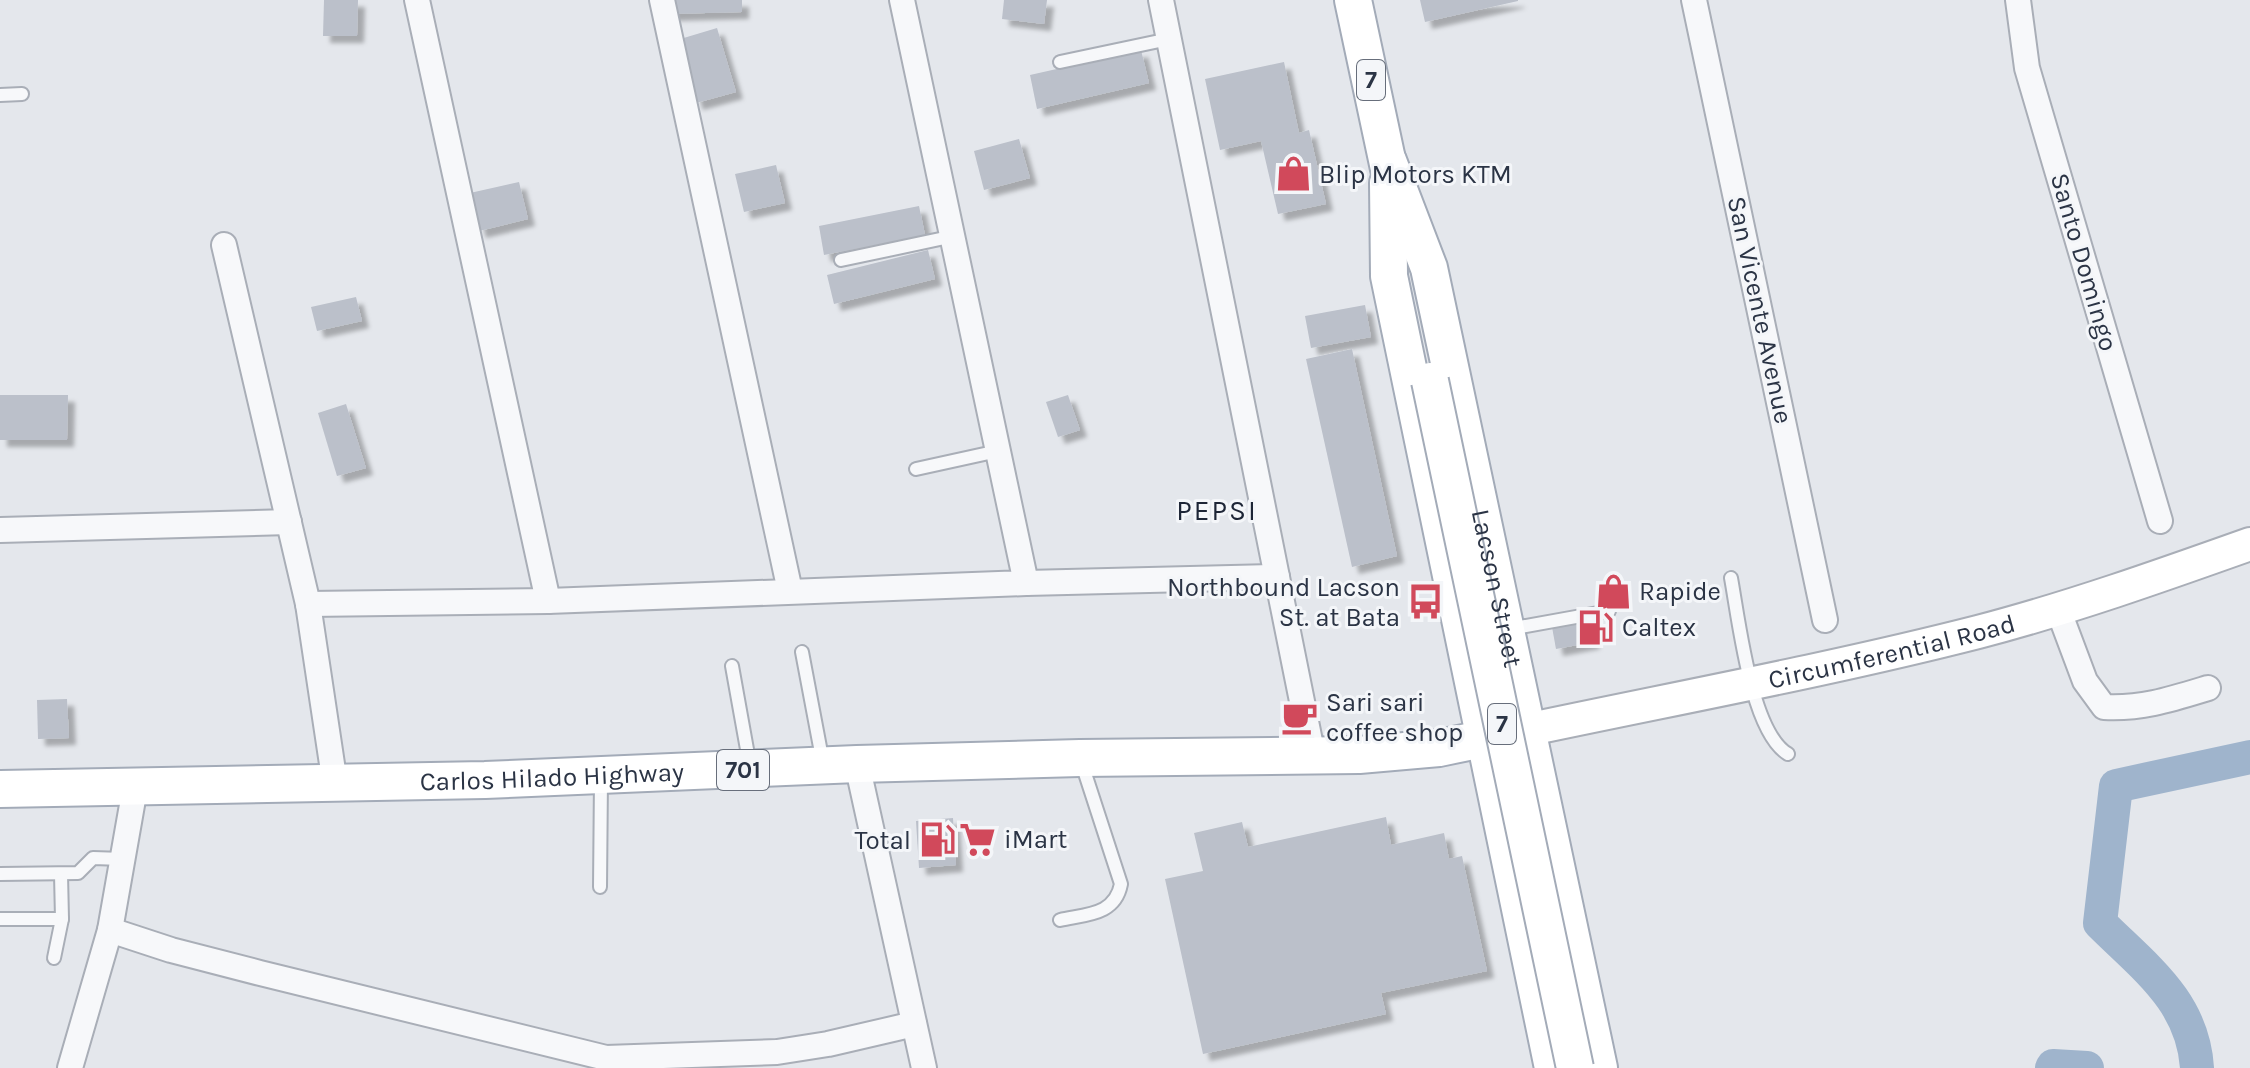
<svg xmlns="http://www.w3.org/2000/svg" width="2250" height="1068" viewBox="0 0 2250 1068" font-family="Karla,sans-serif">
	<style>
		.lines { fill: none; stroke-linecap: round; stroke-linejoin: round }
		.river { stroke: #9fb4cc; stroke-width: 34 }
		.building { fill: #bbc0ca; filter: url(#shadow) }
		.lane-casing { stroke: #a9aeb7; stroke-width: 16 }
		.street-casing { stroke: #a9aeb7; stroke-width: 28 }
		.secondary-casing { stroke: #a9aeb7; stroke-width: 36 }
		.primary-casing { stroke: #a3abb8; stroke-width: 40 }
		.lane { stroke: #f7f8fa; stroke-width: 12 }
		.street { stroke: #f7f8fa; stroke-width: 24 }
		.secondary { stroke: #fff; stroke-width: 32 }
		.primary { stroke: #fff; stroke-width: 36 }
		.primary-bridge-casing { stroke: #a3abb8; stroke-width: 40; stroke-linecap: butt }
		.primary-bridge { stroke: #fff; stroke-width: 36 }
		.labels { text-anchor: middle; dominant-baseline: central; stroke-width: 6; stroke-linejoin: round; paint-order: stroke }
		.shield { fill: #f4f6f9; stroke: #676e7b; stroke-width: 2 }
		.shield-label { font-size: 24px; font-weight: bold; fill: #2b3445 }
		.poi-label { font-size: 26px; fill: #2b3445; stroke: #f4f6f9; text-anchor: start }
		.street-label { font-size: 26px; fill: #2b3445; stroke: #f4f6f9 }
		.neighbourhood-label { font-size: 28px; letter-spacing: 2px; fill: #1d2536; stroke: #f4f6f9 }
	</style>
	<defs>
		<filter id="shadow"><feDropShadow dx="7" dy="7" stdDeviation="2" flood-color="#0004"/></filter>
	</defs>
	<rect width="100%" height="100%" fill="#e4e7ec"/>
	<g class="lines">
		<g class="river">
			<path d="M2052 1068 2053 1066 2087 1068"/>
			<path d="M2197 1068C2193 1001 2144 967 2100 923L2116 786 2250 757"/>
		</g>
	</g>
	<g class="building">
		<path d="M324 0H358L357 36H323Z"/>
		<path d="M668 0H742V12L669 14Z"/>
		<path d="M1004 0H1047L1044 24 1002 19Z"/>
		<path d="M1420 0H1518V1L1425 22Z"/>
		<path d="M717 28 736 92 696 103 677 40Z"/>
		<path d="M1141 50 1149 83 1037 109 1030 75Z"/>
		<path d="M1284 62 1299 133 1309 130 1326 204 1278 214 1261 141 1220 150 1205 79Z"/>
		<path d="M1019 139 1030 178 984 190 974 151Z"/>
		<path d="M776 165 785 203 744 212 735 174Z"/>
		<path d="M519 182 528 219 479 231 470 193Z"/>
		<path d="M919 206 925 235 824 255 819 226Z"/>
		<path d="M928 250 935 279 834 304 827 275Z"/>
		<path d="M356 297 362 321 317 331 311 307Z"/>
		<path d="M1365 305 1371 337 1311 348 1305 316Z"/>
		<path d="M1352 349 1397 556 1352 567 1306 359Z"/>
		<path d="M0 395H68L67 440H0Z"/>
		<path d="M1068 395 1080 430 1058 437 1046 402Z"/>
		<path d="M346 404 366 468 337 476 318 413Z"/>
		<path d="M1589 620 1593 642 1556 649 1552 627Z"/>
		<path d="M67 699 69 738 38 739 37 700Z"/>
		<path d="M1386 817 1391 845 1444 833 1449 859 1462 856 1487 971 1381 993 1386 1014 1203 1054 1165 879 1203 871 1194 833 1242 822 1248 847Z"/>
		<path d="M953 818 956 865 919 868 916 821Z"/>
	</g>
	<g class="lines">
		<defs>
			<g id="lane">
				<path d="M1060 62 1169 39"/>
				<path d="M0 95 22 94"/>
				<path d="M841 260 954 236"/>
				<path d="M916 469 998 451"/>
				<path d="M1731 578C1739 621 1751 732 1788 754"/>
				<path d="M1509 629 1609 611"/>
				<path d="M802 652 823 763"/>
				<path d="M732 666 750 766"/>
				<path d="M0 874 78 873 93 858 123 859"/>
				<path d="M600 887 601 779"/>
				<path d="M0 919H62"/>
				<path d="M1060 920C1087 914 1115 915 1121 884L1081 761"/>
				<path d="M54 958 62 919 61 874"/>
			</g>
			<g id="street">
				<path d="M417 0 548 601"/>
				<path d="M662 0 790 591"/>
				<path d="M1161 0 1313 756"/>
				<path d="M1694 0 1825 620"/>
				<path d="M2018 0 2027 68 2160 521"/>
				<path d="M224 245 308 604 335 784"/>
				<path d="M0 530 289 522"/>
				<path d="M1026 583 1277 577"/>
				<path d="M308 604 548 601 1026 583 902 0"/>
				<path d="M2058 609 2085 681 2104 707C2142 709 2172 699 2208 688"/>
				<path d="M857 764 924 1068"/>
				<path d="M110 930 171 950 260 973 606 1058 777 1052 828 1044 914 1024"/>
				<path d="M70 1068 110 930 135 788"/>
			</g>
			<g id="secondary">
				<path id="s1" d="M1526 730C1677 698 1829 670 1978 632 2070 608 2160 576 2250 544"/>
			</g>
			<g id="primary">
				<path d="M1353 0 1392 183"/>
				<path id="s2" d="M1388 161 1429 268 1599 1068"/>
				<path d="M1388 183 1389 276 1553 1068"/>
				<path id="s3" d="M0 789 485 780 857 764 1080 758 1359 755 1439 748 1526 730"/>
			</g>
		</defs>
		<use href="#lane" class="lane-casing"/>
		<use href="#street" class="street-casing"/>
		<use href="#secondary" class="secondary-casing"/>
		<use href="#primary" class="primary-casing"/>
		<use href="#lane" class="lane"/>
		<use href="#street" class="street"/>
		<use href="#secondary" class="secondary"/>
		<use href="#primary" class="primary"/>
		<defs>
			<path id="primary-bridge" d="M1430 381 1575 1068"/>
		</defs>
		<use href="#primary-bridge" class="primary-bridge-casing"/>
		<use href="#primary-bridge" class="primary-bridge"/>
	</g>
	<defs>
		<symbol id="shop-bare" viewBox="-9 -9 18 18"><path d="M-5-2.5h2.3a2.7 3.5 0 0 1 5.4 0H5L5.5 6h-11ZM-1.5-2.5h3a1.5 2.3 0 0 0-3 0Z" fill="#d1495b" stroke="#f4f6f9" stroke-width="2.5" paint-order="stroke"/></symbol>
		<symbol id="bus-bare" viewBox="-9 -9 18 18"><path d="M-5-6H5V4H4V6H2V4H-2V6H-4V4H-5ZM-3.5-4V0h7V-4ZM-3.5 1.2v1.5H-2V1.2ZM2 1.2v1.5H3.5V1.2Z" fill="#d1495b" stroke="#f4f6f9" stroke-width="2.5" paint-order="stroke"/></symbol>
		<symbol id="fuel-bare" viewBox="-9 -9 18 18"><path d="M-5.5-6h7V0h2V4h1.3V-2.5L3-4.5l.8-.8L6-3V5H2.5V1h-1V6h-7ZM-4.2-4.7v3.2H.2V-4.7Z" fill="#d1495b" stroke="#f4f6f9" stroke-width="2.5" paint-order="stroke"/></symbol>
		<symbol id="cafe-bare" viewBox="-9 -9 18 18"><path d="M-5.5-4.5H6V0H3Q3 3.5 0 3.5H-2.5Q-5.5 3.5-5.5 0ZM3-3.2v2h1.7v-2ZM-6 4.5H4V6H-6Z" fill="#d1495b" stroke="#f4f6f9" stroke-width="2.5" paint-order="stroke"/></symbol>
		<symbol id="supermarket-bare" viewBox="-9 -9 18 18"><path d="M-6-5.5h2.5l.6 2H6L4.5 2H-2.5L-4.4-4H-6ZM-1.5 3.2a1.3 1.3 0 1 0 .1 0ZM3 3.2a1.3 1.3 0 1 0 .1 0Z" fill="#d1495b" stroke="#f4f6f9" stroke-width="2.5" paint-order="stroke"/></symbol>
	</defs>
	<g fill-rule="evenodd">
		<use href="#shop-bare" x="1268" y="148" width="51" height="51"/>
		<use href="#shop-bare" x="1588" y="566" width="51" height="51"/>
		<use href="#bus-bare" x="1400" y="576" width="51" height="51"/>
		<use href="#fuel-bare" x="1570" y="602" width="51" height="51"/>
		<use href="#cafe-bare" x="1274" y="692" width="51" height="51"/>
		<use href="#supermarket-bare" x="952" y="814" width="51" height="51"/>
		<use href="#fuel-bare" x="912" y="814" width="51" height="51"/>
	</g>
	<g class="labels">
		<g class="shield">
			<rect x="1357" y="60" width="28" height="40" rx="6"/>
			<rect x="1488" y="704" width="28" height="40" rx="6"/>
			<rect x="717" y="750" width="52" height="40" rx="6"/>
		</g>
		<g class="shield-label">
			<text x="1371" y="80">7</text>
			<text x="1502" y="724">7</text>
			<text x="743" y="770">701</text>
		</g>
		<g class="poi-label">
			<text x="1319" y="174">Blip Motors KTM</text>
			<text x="1400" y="587" text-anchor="end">Northbound Lacson<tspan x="1400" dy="30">St. at Bata</tspan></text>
			<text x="1639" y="591">Rapide</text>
			<text x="1622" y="627">Caltex</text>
			<text x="1326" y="702">Sari sari<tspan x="1326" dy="30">coffee shop</tspan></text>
			<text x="1004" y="839">iMart</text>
			<text x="911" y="840" text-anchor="end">Total</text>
		</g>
		<g class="street-label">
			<text transform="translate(2084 262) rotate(74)">Santo Domingo</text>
			<text transform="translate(1760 310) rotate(78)">San Vicente Avenue</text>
			<text stroke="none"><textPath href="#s2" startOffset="442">Lacson Street</textPath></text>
			<text stroke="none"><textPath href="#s1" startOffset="374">Circumferential Road</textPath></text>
			<text stroke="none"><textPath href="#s3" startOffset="552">Carlos Hilado Highway</textPath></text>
		</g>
		<g class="neighbourhood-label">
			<text x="1217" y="510">PEPSI</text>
		</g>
	</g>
</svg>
